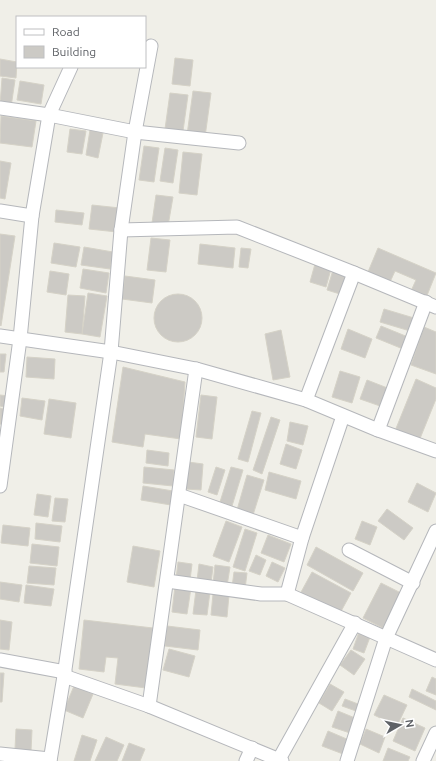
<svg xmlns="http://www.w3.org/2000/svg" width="436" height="761" viewBox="0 0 436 761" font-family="Ubuntu,sans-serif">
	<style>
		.building { fill: #cccac5; stroke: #d5d2c7 }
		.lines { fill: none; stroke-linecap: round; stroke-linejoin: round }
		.minor-casing { stroke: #b5b7bb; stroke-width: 15 }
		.minor { stroke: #fff; stroke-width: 13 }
	</style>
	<rect width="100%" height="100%" fill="#f0efe8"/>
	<g class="building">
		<path d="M175 58 193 60 190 86 172 84Z"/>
		<path d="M0 59 17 62 16 78 0 76Z"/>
		<path d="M2 78 15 80 11 107 0 105Z"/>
		<path d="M20 81 44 85 41 104 17 100Z"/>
		<path d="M193 91 211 93 205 137 187 135Z"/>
		<path d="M170 93 188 95 183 131 165 129Z"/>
		<path d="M1 116 36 121 32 147 0 143Z"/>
		<path d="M70 129 86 131 82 154 67 152Z"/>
		<path d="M90 130 103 133 98 158 86 155Z"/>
		<path d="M144 146 159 148 154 182 139 180Z"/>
		<path d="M165 148 178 150 173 183 160 181Z"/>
		<path d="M183 152 202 154 197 195 179 193Z"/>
		<path d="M0 161 11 163 5 199 0 198Z"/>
		<path d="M156 195 173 197 168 226 152 223Z"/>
		<path d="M92 205 120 208 117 232 89 229Z"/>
		<path d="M56 210 84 213 82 225 55 222Z"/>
		<path d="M0 234 15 236 1 326 0 325Z"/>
		<path d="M151 238 170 240 166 272 147 270Z"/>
		<path d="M54 243 80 247 76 267 51 263Z"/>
		<path d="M200 244 235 248 233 268 198 264Z"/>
		<path d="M84 247 113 252 110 269 81 265Z"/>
		<path d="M241 248 251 249 248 268 239 267Z"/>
		<path d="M378 248 436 273 426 298 411 291 416 280 395 271 390 282 368 272Z"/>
		<path d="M315 264 331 269 326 287 310 282Z"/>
		<path d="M83 269 109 273 106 293 80 288Z"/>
		<path d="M333 270 346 275 340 294 327 290Z"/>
		<path d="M50 271 69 274 66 295 47 292Z"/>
		<path d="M125 276 155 280 152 303 122 299Z"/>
		<path d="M88 293 107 296 100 337 82 334Z"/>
		<circle cx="178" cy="318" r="24"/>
		<path d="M68 295 85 296 82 334 65 332Z"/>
		<path d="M384 309 414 318 410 331 380 322Z"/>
		<path d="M381 326 408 337 403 349 376 338Z"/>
		<path d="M424 327 436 332V374L411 365Z"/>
		<path d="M348 329 372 339 365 358 341 349Z"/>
		<path d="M281 330 290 377 273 380 265 334Z"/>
		<path d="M0 354H6L4 372H0Z"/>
		<path d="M27 357 55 359 54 379 26 377Z"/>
		<path d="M123 367 185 382 181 439 145 434 143 447 112 442Z"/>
		<path d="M340 371 360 377 352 403 332 397Z"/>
		<path d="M416 379 436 388V399L419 441 395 431Z"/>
		<path d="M367 380 390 389 383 407 360 399Z"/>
		<path d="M0 395 9 396 7 408 0 406Z"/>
		<path d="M201 395 217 397 212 439 196 437Z"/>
		<path d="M22 398 45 401 42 420 20 416Z"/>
		<path d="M49 399 76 403 71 438 44 434Z"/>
		<path d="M0 408 8 410 5 425 0 424Z"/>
		<path d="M252 411 261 413 248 462 238 459Z"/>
		<path d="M271 417 280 420 262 474 253 470Z"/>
		<path d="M290 422 308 426 303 445 287 441Z"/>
		<path d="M286 444 302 450 296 469 280 464Z"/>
		<path d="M147 450 169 453 168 466 146 463Z"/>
		<path d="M188 462 203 464 201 490 186 489Z"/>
		<path d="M144 467 174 470 173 486 143 483Z"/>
		<path d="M216 467 225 470 217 495 208 492Z"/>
		<path d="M231 467 243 470 232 506 220 502Z"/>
		<path d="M269 472 301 481 296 499 265 490Z"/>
		<path d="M247 475 264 480 253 515 237 510Z"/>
		<path d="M417 483 436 493 428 512 408 502Z"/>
		<path d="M143 486 173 491 171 505 141 500Z"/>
		<path d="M37 494 51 496 48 517 34 515Z"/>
		<path d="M55 498 68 499 65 522 52 521Z"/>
		<path d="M387 509 413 528 404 540 378 521Z"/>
		<path d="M226 521 242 527 229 562 213 556Z"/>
		<path d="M362 521 377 527 370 545 355 539Z"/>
		<path d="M36 523 62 526 60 542 35 539Z"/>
		<path d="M3 525 30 528 28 546 1 543Z"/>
		<path d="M245 529 257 533 245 571 233 567Z"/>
		<path d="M268 535 291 544 284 562 261 553Z"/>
		<path d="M32 544 59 547 57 566 30 563Z"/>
		<path d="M133 546 160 551 154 587 127 582Z"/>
		<path d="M316 547 363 573 353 591 307 565Z"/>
		<path d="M256 555 266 560 260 575 249 571Z"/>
		<path d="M178 562 192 564 190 580 176 579Z"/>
		<path d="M272 562 285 568 278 582 266 576Z"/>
		<path d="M199 564 213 567 211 583 197 581Z"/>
		<path d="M215 565 230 567 227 586 213 584Z"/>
		<path d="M29 566 56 568 54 585 27 583Z"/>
		<path d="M234 572 247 573 245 589 232 587Z"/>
		<path d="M312 572 351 593 339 615 300 594Z"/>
		<path d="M0 582 22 585 19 602 0 599Z"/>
		<path d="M381 583 401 593 383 628 363 618Z"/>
		<path d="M26 585 54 589 51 606 24 603Z"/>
		<path d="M175 586 191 588 187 614 172 612Z"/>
		<path d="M196 590 210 592 207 615 193 614Z"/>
		<path d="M213 594 229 595 227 617 211 615Z"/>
		<path d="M0 620 12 622 9 650 0 649Z"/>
		<path d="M84 620 153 628 146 688 115 684 118 658 106 657 104 672 79 669Z"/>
		<path d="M167 626 200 630 198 650 165 646Z"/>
		<path d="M359 632 370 637 364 653 353 649Z"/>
		<path d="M169 649 195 656 189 677 163 670Z"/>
		<path d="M351 650 365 659 354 675 340 665Z"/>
		<path d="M0 673H4L2 702H0Z"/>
		<path d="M432 677 436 679V695L426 691Z"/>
		<path d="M330 684 344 692 332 711 319 703Z"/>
		<path d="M74 686 93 694 83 718 64 710Z"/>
		<path d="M412 689 436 701V710L409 697Z"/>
		<path d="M384 695 407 705 397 726 374 715Z"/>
		<path d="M345 699 358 704 356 711 342 706Z"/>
		<path d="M338 711 355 718 350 733 332 727Z"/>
		<path d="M403 718 425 728 415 751 393 741Z"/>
		<path d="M16 729 32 730 31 751 15 749Z"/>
		<path d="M366 729 385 737 379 753 360 744Z"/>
		<path d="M328 731 349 740 343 754 322 746Z"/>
		<path d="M82 735 97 740 90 761H74Z"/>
		<path d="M106 737 124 745 117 761H95Z"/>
		<path d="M129 743 145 749 140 761H122Z"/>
		<path d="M388 748 410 757 408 761H383Z"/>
	</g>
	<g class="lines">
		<defs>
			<g id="minor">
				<path d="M151 46 135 132 121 230 111 352 64 676 149 706 282 761"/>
				<path d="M0 108 49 115 135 132 239 143"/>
				<path d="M0 211 32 216"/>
				<path d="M121 230 237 227 354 273 436 307"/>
				<path d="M0 336 111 352 196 369 306 400 378 430 436 451"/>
				<path d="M306 400 354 273"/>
				<path d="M378 430 426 302"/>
				<path d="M0 486 20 339 32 216 49 115 71 67"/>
				<path d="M179 495 302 538"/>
				<path d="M349 550 413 583"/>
				<path d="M167 581 261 594H287L436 660"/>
				<path d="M287 594 302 538 343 416"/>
				<path d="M0 660 65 672"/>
				<path d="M149 706 196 369"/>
				<path d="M0 754 50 759"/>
				<path d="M50 761 64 676"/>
				<path d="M246 761 252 748"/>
				<path d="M278 761 355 623"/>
				<path d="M347 761 386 638 436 531"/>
				<path d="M423 761 436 733"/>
			</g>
		</defs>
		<use href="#minor" class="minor-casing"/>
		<use href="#minor" class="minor"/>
	</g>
	<rect x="16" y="16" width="130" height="52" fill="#ffffff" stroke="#bfc0c2"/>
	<rect x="24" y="29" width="20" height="6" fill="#ffffff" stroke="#bfc0c2"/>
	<text x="52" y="36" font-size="12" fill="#5f6267">Road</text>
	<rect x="24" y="46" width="20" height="12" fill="#cccac5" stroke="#bfc0c2"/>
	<text x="52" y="56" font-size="12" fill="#5f6267">Building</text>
	<g transform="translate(400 725) rotate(81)" stroke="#ffffff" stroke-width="3" paint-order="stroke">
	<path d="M0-3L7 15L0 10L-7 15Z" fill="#5f6267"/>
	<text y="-6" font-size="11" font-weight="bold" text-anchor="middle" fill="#5f6267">N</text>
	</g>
</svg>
